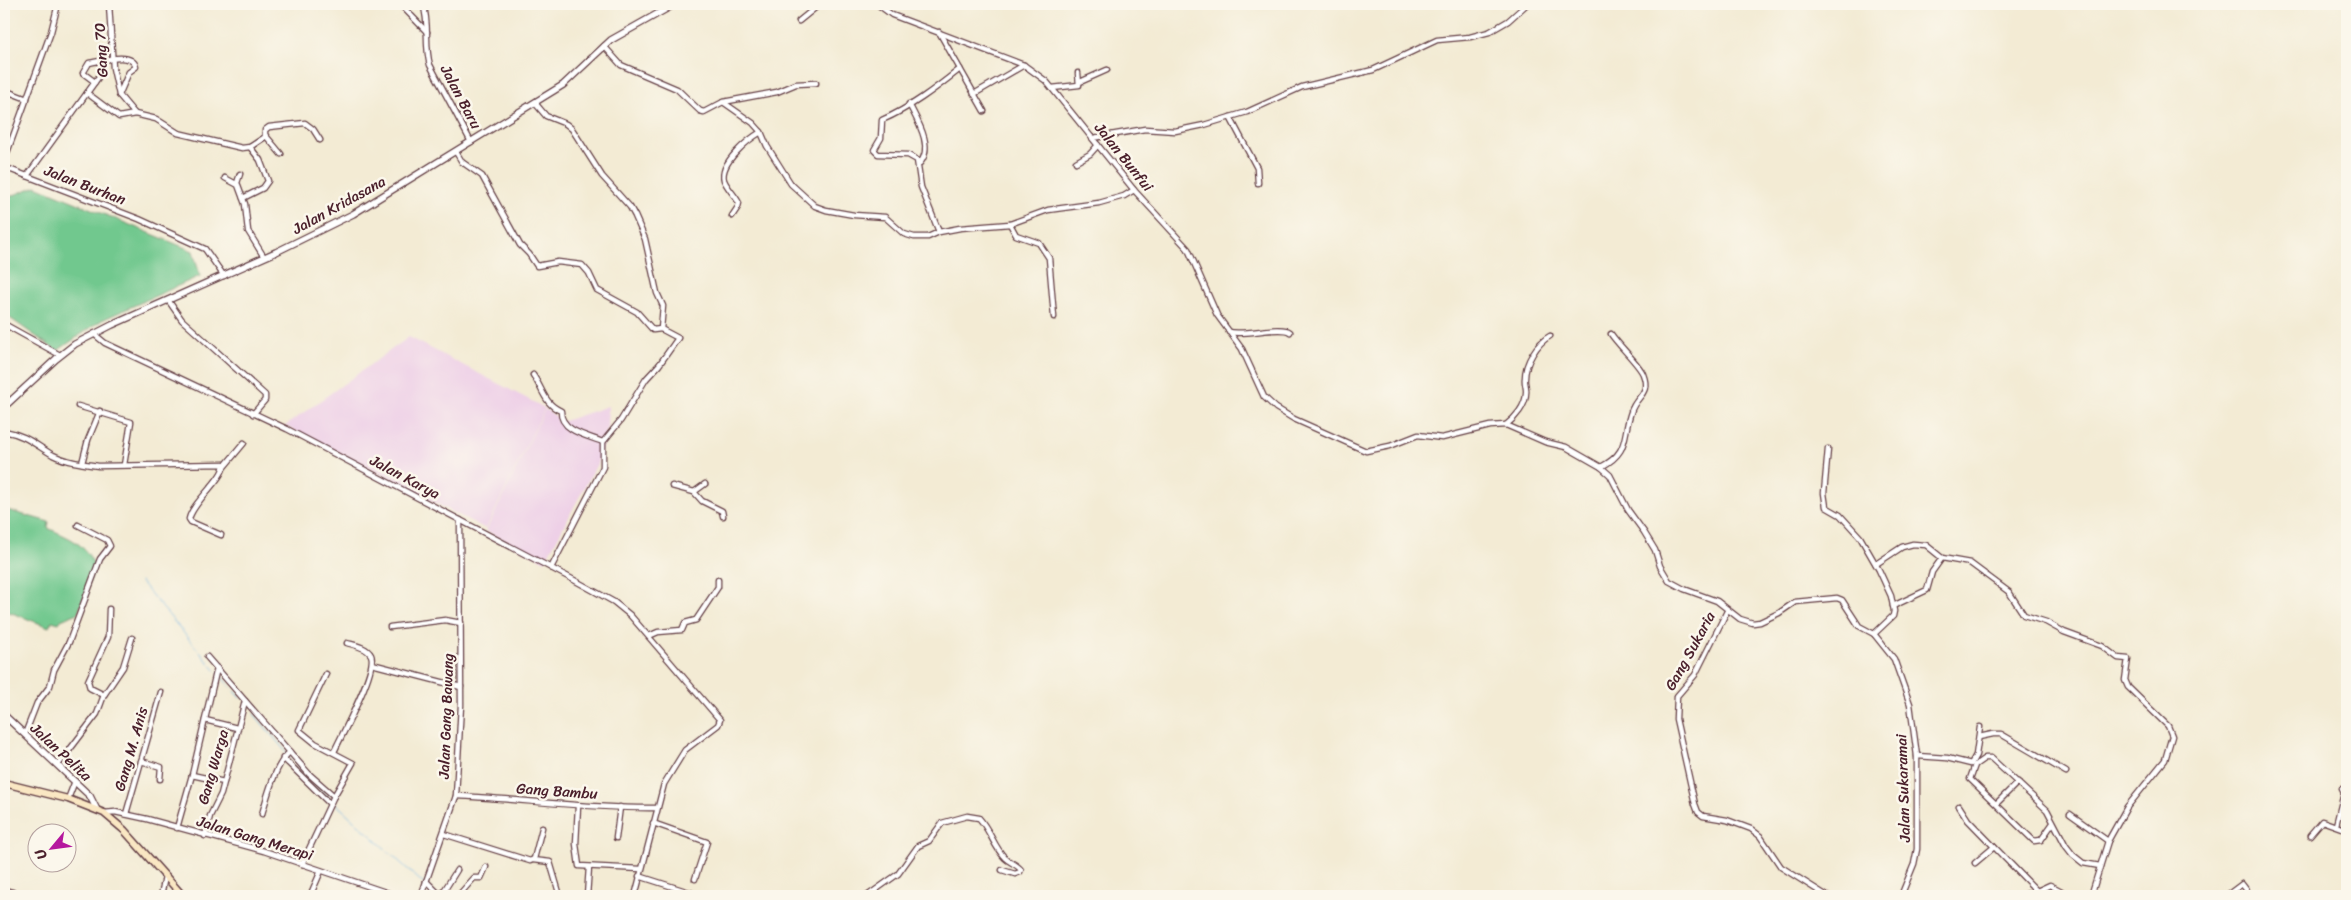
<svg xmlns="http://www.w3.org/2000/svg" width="2351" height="900" viewBox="0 0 2351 900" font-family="Sriracha,sans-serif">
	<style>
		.built { fill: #eed0e7 }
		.green { fill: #71c88e; stroke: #5e745c }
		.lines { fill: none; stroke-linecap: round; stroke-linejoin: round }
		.stream { stroke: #6ab1e1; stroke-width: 1 }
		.minor-casing { stroke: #633e44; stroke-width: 7 }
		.tertiary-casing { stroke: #633e44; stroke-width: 8 }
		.secondary-casing { stroke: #633e44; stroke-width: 9 }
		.minor { stroke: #fff; stroke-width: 4.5 }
		.tertiary { stroke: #fff; stroke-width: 5.5 }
		.secondary { stroke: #fae7c3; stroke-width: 6 }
		.labels { text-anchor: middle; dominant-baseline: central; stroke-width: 5; stroke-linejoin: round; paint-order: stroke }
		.street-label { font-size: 15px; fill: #4a1f2b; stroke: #fbf7ec }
	</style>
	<rect width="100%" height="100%" fill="#fbf7ec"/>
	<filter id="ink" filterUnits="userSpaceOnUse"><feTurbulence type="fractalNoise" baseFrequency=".02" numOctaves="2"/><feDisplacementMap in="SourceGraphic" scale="10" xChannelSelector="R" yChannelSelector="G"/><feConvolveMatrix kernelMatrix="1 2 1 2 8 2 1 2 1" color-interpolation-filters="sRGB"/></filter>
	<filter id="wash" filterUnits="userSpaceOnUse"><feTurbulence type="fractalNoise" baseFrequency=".0096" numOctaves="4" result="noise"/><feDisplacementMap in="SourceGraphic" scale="20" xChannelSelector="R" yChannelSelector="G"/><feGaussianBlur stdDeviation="1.12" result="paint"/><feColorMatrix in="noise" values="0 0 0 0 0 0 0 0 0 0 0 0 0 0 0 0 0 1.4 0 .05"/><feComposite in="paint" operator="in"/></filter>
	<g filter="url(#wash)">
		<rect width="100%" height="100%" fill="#f3ebd4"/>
		<g class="built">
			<path d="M409 337 545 408 486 529 285 426Z"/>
			<path d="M608 406 607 430 597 464 545 561 486 531 545 409 557 417 558 423Z"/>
		</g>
		<g class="green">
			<path d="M36 186 193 251 200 276 102 320 57 351 4 314V199Z"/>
			<path d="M7 510 49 522 48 528C71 539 84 542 95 567L78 613 61 620 59 623 52 621 49 627 4 610V517Z"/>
		</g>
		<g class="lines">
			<g class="stream">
				<path d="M140 581 215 670"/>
				<path d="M218 673 240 698"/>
				<path d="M254 714 287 753"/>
				<path d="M290 756 310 780 330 798"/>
				<path d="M333 801 437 896"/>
			</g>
		</g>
	</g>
	<g filter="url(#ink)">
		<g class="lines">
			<defs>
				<g id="minor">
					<path d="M109 4 113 68 119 95"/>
					<path d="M400 4 427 32"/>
					<path d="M423 4C430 24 424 45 430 65L471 142"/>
					<path d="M877 4 892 15 1024 65 1046 81 1134 190 1188 249 1217 315 1242 349 1264 397 1276 408 1294 419 1366 451 1390 446 1418 435 1442 438 1490 426 1506 425 1545 442 1566 447 1601 467 1610 475 1628 510 1644 532 1655 550 1660 566 1669 581 1684 589 1717 601 1740 619 1753 623 1760 622 1779 613 1795 602 1837 598 1842 600 1859 626 1874 634 1894 659 1910 704 1917 756V849L1914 864 1901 896"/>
					<path d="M799 21 820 4"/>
					<path d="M939 32 984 111"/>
					<path d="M604 46 621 65 677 89 700 111 704 112 723 102 753 123 761 132 767 146 791 184 815 206 826 210 854 215 885 217 904 234 914 237H928L939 232 960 228 1010 224 1048 210 1099 203 1124 196 1134 190"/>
					<path d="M101 61 100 75 27 176 139 219 205 249 224 276"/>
					<path d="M1080 82 1107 70"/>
					<path d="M1052 88 1079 85 1078 73"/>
					<path d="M4 90 27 99"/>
					<path d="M87 93 119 117 135 114 119 95 129 72 136 67C132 51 102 61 89 63L83 73 95 82"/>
					<path d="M974 94 1024 65"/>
					<path d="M723 102 777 92 796 84 816 83"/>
					<path d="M535 103 546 116 566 124 572 129 602 176 630 207 635 216 645 239 657 293 663 306 661 329 678 338 659 365 646 379 621 420 603 442V467L551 568"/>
					<path d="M909 104C917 120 935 148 919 164"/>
					<path d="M135 114 156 119 178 133 242 148 250 147 265 137V130L269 127 305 123 313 129 320 140"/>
					<path d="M1230 117 1257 168 1258 183"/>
					<path d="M266 136 281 154"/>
					<path d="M1093 138 1145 129 1175 131 1204 125 1247 112 1302 87 1373 70 1437 40 1470 37 1489 32 1508 21 1527 4"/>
					<path d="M456 152 462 162 482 176 520 245 529 254 537 266 558 262 582 265 589 273 597 290 637 312 653 330 661 329"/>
					<path d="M4 161 51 32 58 4"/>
					<path d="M1076 162 1090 154 1098 145"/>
					<path d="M4 167 27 176"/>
					<path d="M225 178 238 185 245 204 248 231 264 257"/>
					<path d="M237 183 240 174"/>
					<path d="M243 198 263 188 268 181 260 160 250 147"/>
					<path d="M732 216 738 207 739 203C735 195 727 188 724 180 719 163 749 139 761 132"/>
					<path d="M1010 224 1016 235 1039 243 1049 258 1054 317"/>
					<path d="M939 232 921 187 917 160 908 155 878 154 874 150 881 138 882 120C910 108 935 89 960 69"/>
					<path d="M168 300 182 320 265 395V400L253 414"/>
					<path d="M4 324 60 355"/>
					<path d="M1229 332C1245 336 1281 325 1290 332"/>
					<path d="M94 334 105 343 287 429 574 580 614 602 630 615 720 720 718 725 685 750 664 784 635 896"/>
					<path d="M533 375C543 389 544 404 561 411 560 431 588 436 603 442"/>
					<path d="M78 406 131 422 124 465"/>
					<path d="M1506 425C1515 418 1526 406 1526 393 1527 388 1524 383 1525 378 1525 363 1537 343 1550 336"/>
					<path d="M4 431C26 435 34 444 53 455 67 462 84 464 99 466L224 464C224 479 193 501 189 519L191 522 221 535"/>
					<path d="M1828 449 1824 493 1826 507 1840 515 1860 537 1879 570 1891 596 1894 611 1893 616 1874 634"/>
					<path d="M82 463 88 440 100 411"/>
					<path d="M224 467 244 443"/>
					<path d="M1601 467C1630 452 1622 437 1631 412 1636 395 1651 395 1643 374 1639 364 1619 346 1611 334"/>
					<path d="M672 486 694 492 702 501 722 511 723 516"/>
					<path d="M694 492 705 484"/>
					<path d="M1876 564 1902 547 1913 544 1926 545 1942 558 1970 563 2009 592 2024 615 2046 622 2064 632 2102 646 2118 658 2128 659 2125 680 2128 687 2168 726 2172 736 2165 760 2127 807 2108 841 2091 896"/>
					<path d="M1893 606 1927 590 1932 572 1942 558"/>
					<path d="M1727 611 1695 675 1677 696 1676 719 1695 804 1698 812 1703 816 1727 820 1751 829 1760 836 1781 867 1827 896"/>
					<path d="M390 627 445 620 461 623"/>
					<path d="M649 636 658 632 682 630 685 623 696 620 718 587V580"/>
					<path d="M207 657 309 774 334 796"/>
					<path d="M372 664 461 687"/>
					<path d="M104 695 90 688 88 681 108 637 109 609"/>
					<path d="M205 720 237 728"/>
					<path d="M25 734 37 703 50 686 54 670 69 642 100 559 110 546 107 540 78 525"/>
					<path d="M1979 737 1993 734H2001L2066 772"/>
					<path d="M334 752C341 736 378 669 371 655 367 647 354 645 347 643"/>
					<path d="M1917 756 1947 758 1971 764 1976 755 1980 727"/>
					<path d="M283 758 330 804"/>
					<path d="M141 761 161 767 160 779"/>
					<path d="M58 765 97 714 104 695 123 667 132 638"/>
					<path d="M192 775 224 782"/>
					<path d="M456 796C523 799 589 809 656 808"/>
					<path d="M68 799 75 781"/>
					<path d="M1997 803 2018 782"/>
					<path d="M578 806 576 844 579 866 641 869"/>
					<path d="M1959 806 1968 820 2037 891 2050 885 2071 896"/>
					<path d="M104 813 115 812 147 819 264 851 397 896"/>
					<path d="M126 814 161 692"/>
					<path d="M262 814C267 797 276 762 290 752"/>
					<path d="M2070 814 2108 841"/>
					<path d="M653 823 707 842 695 879"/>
					<path d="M2053 823 2041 840 2034 841 1970 779 1975 765 1985 758H1991L2047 810 2066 846 2073 855 2083 863 2100 866"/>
					<path d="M2336 825 2344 793 2342 789"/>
					<path d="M177 828 192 775 217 668"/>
					<path d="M444 834 530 861 534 859 542 828"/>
					<path d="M2310 835 2322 821 2347 830"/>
					<path d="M205 836 210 816 221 794 245 701"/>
					<path d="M616 838 620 807"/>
					<path d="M533 860 550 862 560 896"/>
					<path d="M1975 863 1994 847"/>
					<path d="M302 864 333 798 353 763 315 743 299 730 326 674"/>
					<path d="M639 876 695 894"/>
					<path d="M426 881 438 893 442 894 457 870"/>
					<path d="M4 890 27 896"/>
					<path d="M161 896 165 876"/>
					<path d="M310 896 321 871"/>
					<path d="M421 896 456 796 461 705 460 520"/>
					<path d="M458 896 474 878H481L486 867"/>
					<path d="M587 896 589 867"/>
					<path d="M618 896H637"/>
					<path d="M867 896 898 874 918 846 929 841 942 823 967 816 979 818C990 830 994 847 1005 858 1010 863 1017 864 1021 870L1020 872 1015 874 1002 870"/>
					<path d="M2019 896 2037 891"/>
					<path d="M2226 896 2242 884 2251 896"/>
				</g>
				<g id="tertiary">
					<path d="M4 407 56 359 75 344 112 325 276 252 353 214 563 85 611 40 675 4"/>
					<path d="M4 715 90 796 97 810"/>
				</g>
				<path id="secondary" d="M4 783 68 799 104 813 124 830 183 896"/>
			</defs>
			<use href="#minor" class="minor-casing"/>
			<use href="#tertiary" class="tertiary-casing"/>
			<use href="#secondary" class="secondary-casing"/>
			<use href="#minor" class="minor"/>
			<use href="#tertiary" class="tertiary"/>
			<use href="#secondary" class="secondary"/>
		</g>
	</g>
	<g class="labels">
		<g class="street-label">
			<text transform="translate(101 50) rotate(-93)">Gang 70</text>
			<text transform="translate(461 97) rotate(62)">Jalan Baru</text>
			<text transform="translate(1124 157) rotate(51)">Jalan Bunfui</text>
			<text transform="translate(85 185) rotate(21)">Jalan Burhan</text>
			<text transform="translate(339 205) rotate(-29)">Jalan Kridasana</text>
			<text transform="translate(405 477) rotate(28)">Jalan Karya</text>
			<text transform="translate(1690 651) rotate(-61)">Gang Sukaria</text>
			<text transform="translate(446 716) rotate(-88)">Jalan Gang Bawang</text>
			<text transform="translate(131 749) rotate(-74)">Gang M. Anis</text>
			<text transform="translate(61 752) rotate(43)">Jalan Pelita</text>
			<text transform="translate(213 767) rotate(-74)">Gang Warga</text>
			<text transform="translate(1903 788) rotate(-92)">Jalan Sukaramai</text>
			<text transform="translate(557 791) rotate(4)">Gang Bambu</text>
			<text transform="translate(255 838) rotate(17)">Jalan Gang Merapi</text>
		</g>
	</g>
	<rect width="2351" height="900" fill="none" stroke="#fbf7ec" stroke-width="20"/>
	<g transform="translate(52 848) rotate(241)"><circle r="24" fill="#fbf7ec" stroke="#b4a19f"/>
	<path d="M0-4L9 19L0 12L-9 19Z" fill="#b5179e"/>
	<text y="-8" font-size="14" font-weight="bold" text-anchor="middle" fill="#4a1f2b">U</text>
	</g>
</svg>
